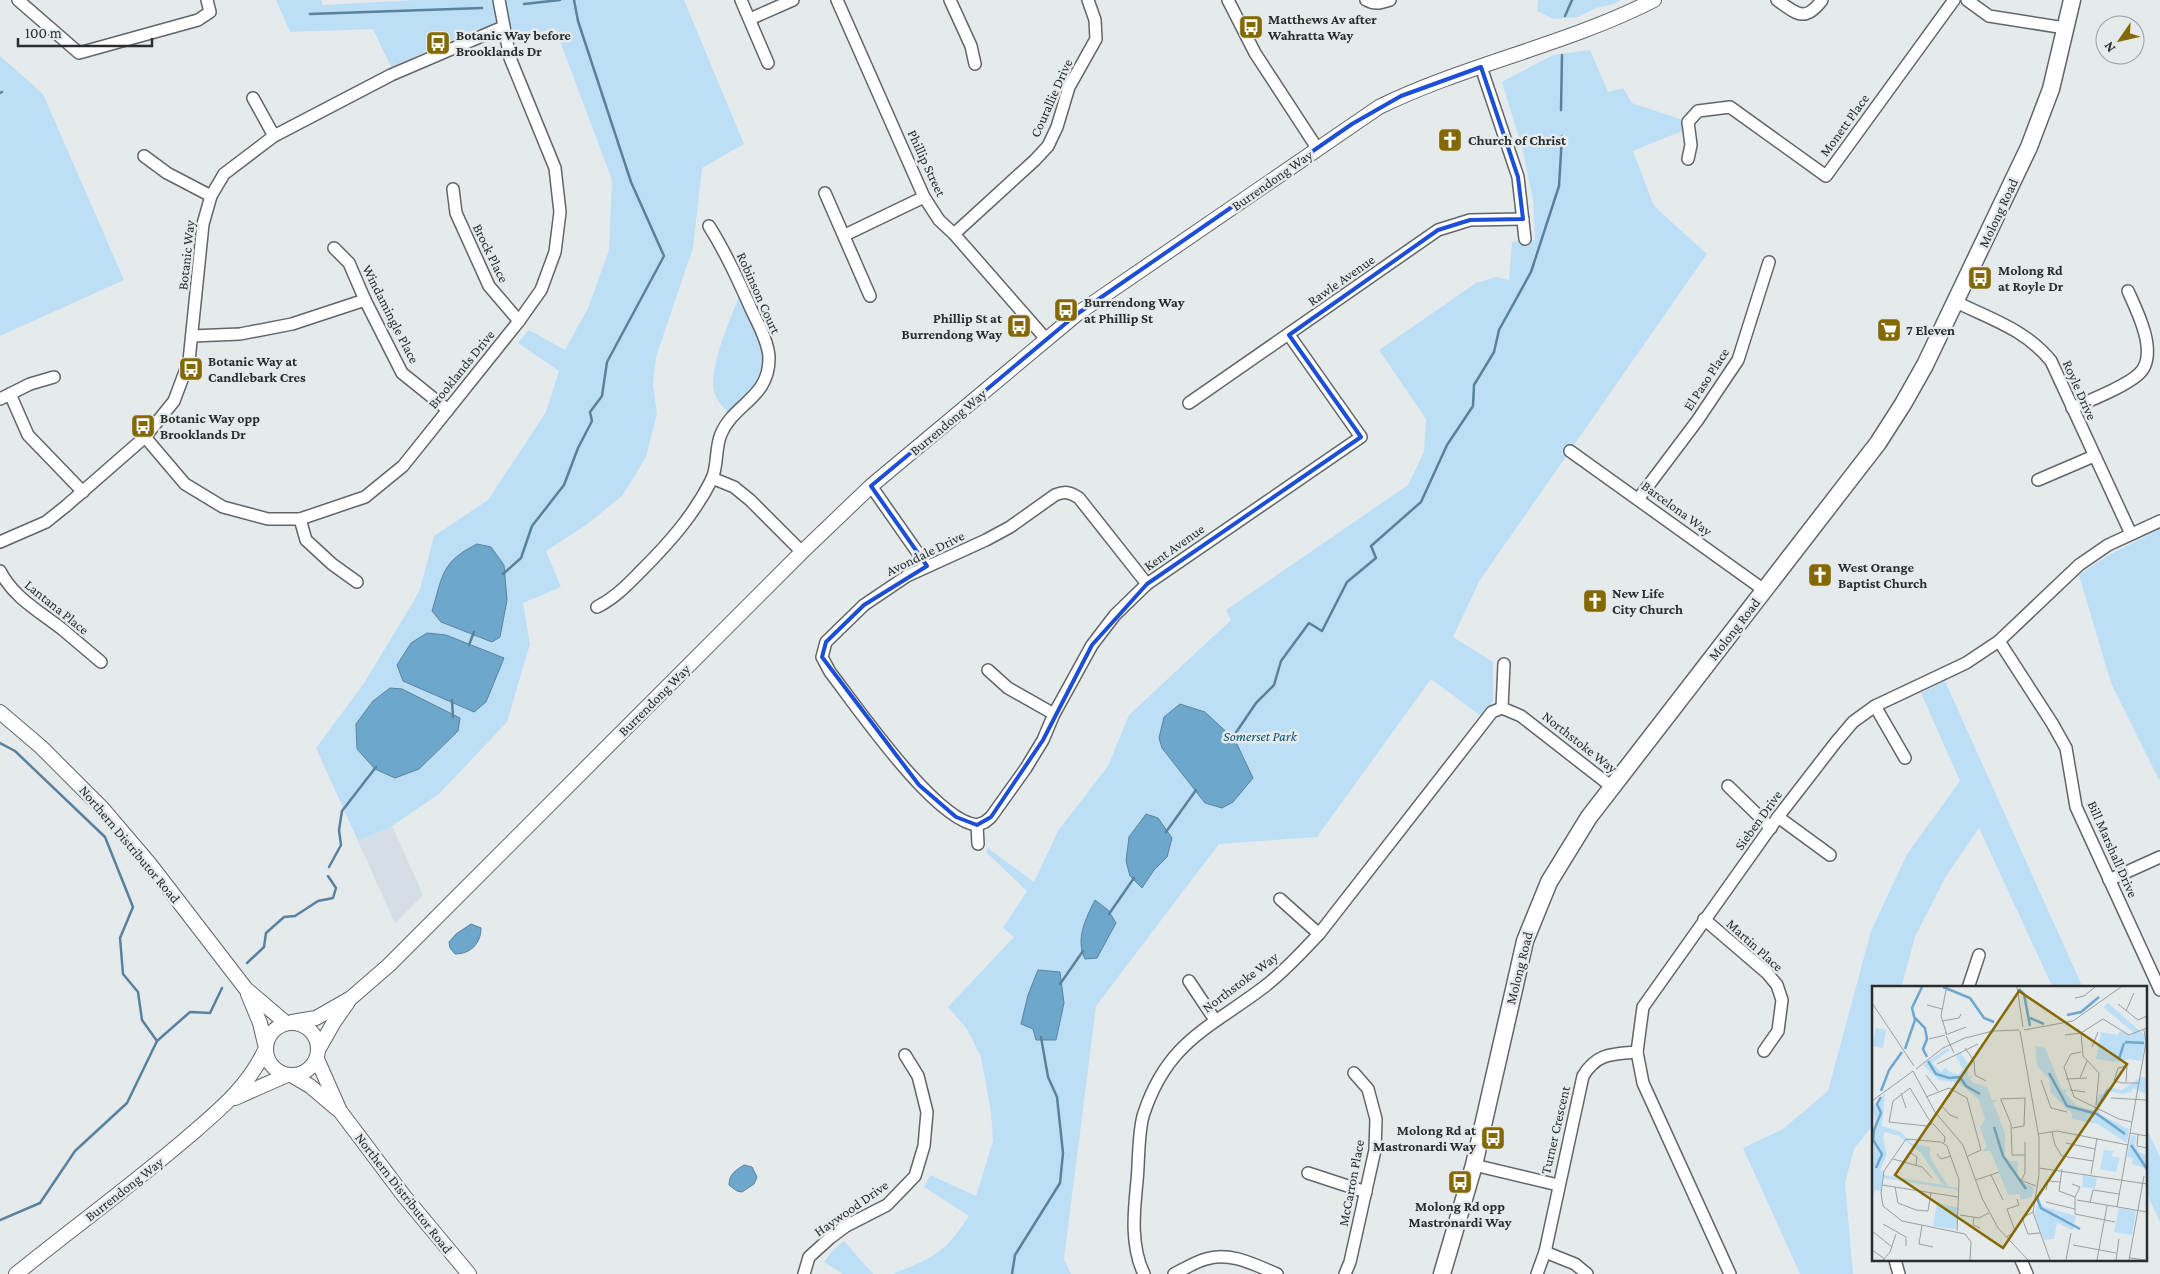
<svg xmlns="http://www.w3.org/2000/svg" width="2160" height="1274" viewBox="0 0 2160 1274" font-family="'Crimson Pro',serif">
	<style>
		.built { fill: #d3dee5 }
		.green { fill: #bddff6 }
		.water { fill: #6ea7cc; stroke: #5a829c }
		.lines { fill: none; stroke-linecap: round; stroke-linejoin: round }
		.stream { stroke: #5a829c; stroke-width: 2.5 }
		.minor-casing { stroke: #626568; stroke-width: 14 }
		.major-casing { stroke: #626568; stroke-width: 16 }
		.highway-casing { stroke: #626568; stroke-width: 19 }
		.minor { stroke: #fff; stroke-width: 11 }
		.major { stroke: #fff; stroke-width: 14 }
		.highway { stroke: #fff; stroke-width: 16 }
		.marked { fill: none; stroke: #1d4ed8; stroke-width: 4; stroke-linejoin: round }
		.labels { text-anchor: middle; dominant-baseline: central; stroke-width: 5; stroke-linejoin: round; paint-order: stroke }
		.poi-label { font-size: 14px; font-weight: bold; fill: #2a2c2d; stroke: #e5eaed; text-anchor: start }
		.street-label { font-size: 14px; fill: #2a2c2d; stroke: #e5eaed }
		.park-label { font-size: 14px; font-style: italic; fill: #044f73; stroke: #e5eaed }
		.inset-river { fill: none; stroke: #6ea7cc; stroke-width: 2.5 }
		.inset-road { fill: none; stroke: #9a9ea0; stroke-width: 1 }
		.view { fill: #846902; fill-opacity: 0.15; stroke: #846902; stroke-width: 2.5 }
		.inset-edge { fill: none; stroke: #2a2c2d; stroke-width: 2.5 }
	</style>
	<rect width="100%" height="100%" fill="#e5eaed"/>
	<path class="built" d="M392 826 423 895 395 923 358 841Z"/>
	<g class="green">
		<path d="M276 0H321L323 5 415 0H684L744 144 702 168 693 248 656 357 653 385 657 414 646 457 622 496 586 525 546 551 561 587 523 603 530 644 507 722 439 794 392 826 358 841 316 748 364 683 412 604 420 589 434 536 488 500 546 412 559 371 518 343 529 330 565 350 588 308 609 250 612 180 555 28 519 38 503 27 477 29 391 67 373 29 290 32Z"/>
		<path d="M1538 0H1621L1614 4 1596 8 1578 17 1553 19 1537 11Z"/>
		<path d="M1590 50 1608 92 1623 88 1632 103 1683 120 1682 131 1633 151 1654 206 1707 254 1480 580 1453 637 1493 662V701L1481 716 1431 679 1317 837 1219 844 1096 1006 1064 1259 1071 1274H893C934 1257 944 1254 969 1216L924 1187 930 1175 976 1196 993 1141 991 1112 981 1057 967 1029 948 1007 1014 937 1003 928 1027 891 986 852 988 848 1034 882 1058 831 1108 766 1129 715 1231 620 1226 610 1408 485 1424 452 1426 419 1379 350 1476 283 1496 277 1509 280 1512 242 1535 240 1533 200 1523 151 1502 82 1553 55Z"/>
		<path d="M0 56 43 94 124 280 0 336Z"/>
		<path d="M742 289 763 334 767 376 731 417C726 410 718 402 715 395 706 371 733 313 742 289Z"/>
		<path d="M2160 529V779L2159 780 2111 683 2079 575 2107 556Z"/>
		<path d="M1945 681 2083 988H2053L1979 828 1946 876 1915 937 1901 988H1874V1084L1871 1094 1874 1101V1124L1854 1149 1845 1183 1853 1274H1800L1743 1148 1783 1129 1828 1091 1871 931 1907 854 1960 781 1921 693Z"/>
		<path d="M2146 1127 2160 1157V1222L2146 1192Z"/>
		<path d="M844 1241 873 1274H843L824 1262 833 1250Z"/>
	</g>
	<g class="water">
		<path d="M477 544 491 547 504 565 507 600 500 637 492 642 441 622 432 611C443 575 441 562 477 544Z"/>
		<path d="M427 633 446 635 504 658 486 702 474 712 403 681 397 665 411 643Z"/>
		<path d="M390 688 402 689 460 718 458 731 419 769 395 778 375 769 357 749 356 724 373 701Z"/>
		<path d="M1180 704 1205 712 1235 740 1253 778 1233 802 1222 808 1205 803 1162 748 1159 738 1164 717Z"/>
		<path d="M1146 814 1158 818 1172 838 1167 857 1154 870 1142 888 1130 876 1126 861 1129 837Z"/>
		<path d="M1095 900 1108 910 1116 923 1097 958 1085 959C1075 939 1086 918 1095 900Z"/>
		<path d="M471 924 481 928C481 943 471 954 455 954L450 948 449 942 456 934Z"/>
		<path d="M1038 970 1060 972 1064 1003 1056 1040H1036L1033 1029 1021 1024 1028 995Z"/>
		<path d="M744 1165 752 1167 757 1177 754 1184 742 1192 737 1191 729 1185C729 1174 736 1170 744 1165Z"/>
	</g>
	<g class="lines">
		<g class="stream">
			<path d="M524 4 560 0"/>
			<path d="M310 14 482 8"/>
			<path d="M1565 16 1572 0"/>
			<path d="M0 93 2 92"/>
			<path d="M1561 110 1562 55"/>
			<path d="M503 574 521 558 532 526 564 485 578 448 592 421 590 412 602 396 607 362 664 256 631 182 578 21 574 0"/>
			<path d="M469 645 474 632"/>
			<path d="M452 700 453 717"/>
			<path d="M1231 740 1256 703 1274 685 1281 661 1309 623 1322 631 1347 582 1376 558 1371 546 1421 502 1447 445 1473 406 1474 385 1494 352 1499 330 1531 272 1559 186 1562 136"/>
			<path d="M0 743 15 751 105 837 133 907 120 938 123 974 138 992 142 1020 157 1041"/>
			<path d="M1166 832 1196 790"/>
			<path d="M329 867 341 845 339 830 342 811 376 767"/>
			<path d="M1109 914 1134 878"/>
			<path d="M247 963 264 947 266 933 284 917 295 916 318 901 333 898 336 888 328 876"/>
			<path d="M1060 984 1083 951"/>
			<path d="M0 1220 40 1203 75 1151 127 1103 157 1041 190 1012 210 1013 222 988"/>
			<path d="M1012 1274 1015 1255 1060 1183 1063 1153 1057 1097 1048 1077 1041 1037"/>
		</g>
		<defs>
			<g id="minor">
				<path d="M18 0 79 53 198 20 210 12 207 0"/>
				<path d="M741 0 768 63"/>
				<path d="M837 0 924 197 939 220 954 234 1046 339"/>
				<path d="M950 0 971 46 975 64"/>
				<path d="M1228 0 1255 53 1317 148"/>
				<path d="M1366 0C1375 5 1381 3 1390 0"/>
				<path d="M1777 0C1797 14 1805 23 1822 0"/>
				<path d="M1967 0 1989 16 2065 28"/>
				<path d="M750 19 793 0"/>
				<path d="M1481 67 1518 177 1525 239"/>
				<path d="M253 98 274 136"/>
				<path d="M144 156 167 173 211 196"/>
				<path d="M1688 159 1691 145 1688 122 1698 111 1730 107 1826 176 1954 0"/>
				<path d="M453 189 456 213 489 286 519 321"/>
				<path d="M825 193 870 296"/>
				<path d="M954 234 1035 160 1048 146 1057 127 1069 87 1096 39 1095 20 1088 0"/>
				<path d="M845 235 924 197"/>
				<path d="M334 248 349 263 365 300 402 373 448 410"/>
				<path d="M1956 302C1991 319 2026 330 2051 361L2131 534"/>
				<path d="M192 336 240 334 292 324 365 300"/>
				<path d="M10 394 28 435 83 492"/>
				<path d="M0 399 30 384 54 377"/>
				<path d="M1189 403 1438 230 1470 220 1523 219"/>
				<path d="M2072 408C2089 401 2135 383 2143 369 2156 348 2137 311 2128 291"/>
				<path d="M145 437 185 484 223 507 268 519H300L365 497 403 466 519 321 541 290 555 252 560 212 555 168 510 58 499 0"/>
				<path d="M1570 451 1764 590"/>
				<path d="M712 478 734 487 750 500 802 552"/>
				<path d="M2038 480 2094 456"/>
				<path d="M871 486 927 566"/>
				<path d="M1639 498 1697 421 1738 360 1769 262"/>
				<path d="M300 519 306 540 332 564 357 582"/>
				<path d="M0 542 46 522 66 506 145 437 174 401 189 361 203 224 211 196 224 174 274 136 391 75 503 27"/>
				<path d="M0 571C14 598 39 611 62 629 75 640 88 651 101 662"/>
				<path d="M597 607C615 598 627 585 641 571 669 543 694 515 712 479 718 465 715 448 721 434 734 403 770 398 769 357 768 341 758 324 752 311 739 282 726 253 709 226"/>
				<path d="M1999 641 2052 723 2066 748 2076 807 2160 990"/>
				<path d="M988 670 1008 688 1054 714"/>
				<path d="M1875 706 1905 758"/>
				<path d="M1502 708 1504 664"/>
				<path d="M1728 786 1771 828"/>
				<path d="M1778 817 1830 855"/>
				<path d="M977 825 985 822 991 817 1026 768 1043 740 1054 714 1092 645 1115 615 1147 584 1361 437 1289 335"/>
				<path d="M978 844 977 825C935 821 857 707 830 672L822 657 826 642 864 605 907 576 986 540 1010 527 1055 495C1065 491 1070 492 1079 498L1147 584"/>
				<path d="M2109 880 2160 857"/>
				<path d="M1280 899 1319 934"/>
				<path d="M1704 919 1767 973 1777 985 1782 1000 1778 1031 1764 1051"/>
				<path d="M1189 981 1215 1020"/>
				<path d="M1968 988 1979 955"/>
				<path d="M1474 1165 1558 1185"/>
				<path d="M1308 1173 1366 1192"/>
				<path d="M1545 1252 1575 1264 1587 1274"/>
				<path d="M1895 1260 1899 1274"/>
				<path d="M2021 1260 2027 1274"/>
				<path d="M804 1274 809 1257 830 1238 846 1226 887 1205 915 1176 924 1146 927 1112 918 1076 905 1055"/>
				<path d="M1144 1274C1130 1245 1134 1211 1137 1181 1139 1162 1138 1129 1144 1113 1168 1041 1210 1028 1264 987 1285 971 1302 952 1319 934L1492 712 1502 708 1521 716 1612 787"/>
				<path d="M1174 1274C1184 1269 1195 1262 1206 1259 1230 1251 1255 1265 1277 1274"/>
				<path d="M1345 1274 1350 1262 1375 1150 1376 1119 1368 1089 1354 1073"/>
				<path d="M1537 1274 1545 1252 1583 1076C1597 1053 1612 1054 1637 1052"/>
				<path d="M1730 1274 1643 1083 1637 1052 1643 1007 1778 817 1836 742 1853 722 1875 706 1966 663 1999 641 2079 565 2108 545 2160 521"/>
			</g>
			<g id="major">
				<path d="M0 712 41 747 102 808 149 863 246 989 286 1023"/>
				<path d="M248 994 260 1023 265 1044"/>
				<path d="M292 1022 316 1018 351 998 389 965 802 552 871 486 1077 314 1379 107C1467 64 1566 45 1654 0"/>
				<circle cx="292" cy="1049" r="26"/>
				<path d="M318 1050 334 1022 348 1002"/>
				<path d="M317 1059 340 1111 404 1196 469 1274"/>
				<path d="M293 1076 310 1086 337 1109"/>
				<path d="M235 1098 287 1075"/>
				<path d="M16 1274C73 1228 132 1185 188 1137 218 1111 248 1087 265 1050"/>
			</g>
			<path id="highway" d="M1442 1274 1474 1165 1525 941 1549 882 1589 817 1878 443 1903 404 1925 365 2029 147 2051 89 2072 0"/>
		</defs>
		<use href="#minor" class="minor-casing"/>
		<use href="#major" class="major-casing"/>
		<use href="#highway" class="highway-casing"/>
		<use href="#minor" class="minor"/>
		<use href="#major" class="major"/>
		<use href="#highway" class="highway"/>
	</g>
	<path class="marked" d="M1481 67 1518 177 1523 219 1470 220 1438 230 1289 335 1361 437 1147 584 1092 645 1043 740 991 817 977 825 956 817 919 785 822 657 826 642 864 605 927 566 871 486 1077 314 1352 124 1401 96Z"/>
	<defs>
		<symbol id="bus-square" viewBox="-11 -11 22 22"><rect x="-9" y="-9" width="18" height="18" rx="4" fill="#846902" stroke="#e5eaed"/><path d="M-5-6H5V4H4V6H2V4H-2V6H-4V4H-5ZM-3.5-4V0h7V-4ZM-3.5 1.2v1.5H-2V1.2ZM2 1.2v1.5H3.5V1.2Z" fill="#fff"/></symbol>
		<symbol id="church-square" viewBox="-11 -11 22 22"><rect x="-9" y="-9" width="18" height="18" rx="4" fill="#846902" stroke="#e5eaed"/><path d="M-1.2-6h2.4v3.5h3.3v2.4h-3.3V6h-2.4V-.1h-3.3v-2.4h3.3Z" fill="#fff"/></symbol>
		<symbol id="supermarket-square" viewBox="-11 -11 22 22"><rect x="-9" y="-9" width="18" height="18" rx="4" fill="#846902" stroke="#e5eaed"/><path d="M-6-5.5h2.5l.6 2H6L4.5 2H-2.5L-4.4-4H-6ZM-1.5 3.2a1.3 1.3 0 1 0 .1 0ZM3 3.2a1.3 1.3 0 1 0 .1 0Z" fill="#fff"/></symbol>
	</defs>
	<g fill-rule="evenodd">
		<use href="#bus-square" x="1237" y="13" width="28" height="28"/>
		<use href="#bus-square" x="424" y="29" width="28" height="28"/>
		<use href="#church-square" x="1436" y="126" width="28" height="28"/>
		<use href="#bus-square" x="1966" y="264" width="28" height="28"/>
		<use href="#bus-square" x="1052" y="296" width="28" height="28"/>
		<use href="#bus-square" x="1005" y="312" width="28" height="28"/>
		<use href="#supermarket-square" x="1875" y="316" width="28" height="28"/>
		<use href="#bus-square" x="177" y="355" width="28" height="28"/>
		<use href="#bus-square" x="129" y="412" width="28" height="28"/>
		<use href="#church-square" x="1806" y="561" width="28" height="28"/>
		<use href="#church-square" x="1581" y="587" width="28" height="28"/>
		<use href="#bus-square" x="1479" y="1124" width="28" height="28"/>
		<use href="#bus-square" x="1446" y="1168" width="28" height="28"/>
	</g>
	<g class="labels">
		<g class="poi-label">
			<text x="1268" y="19">Matthews Av after<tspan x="1268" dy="16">Wahratta Way</tspan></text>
			<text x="456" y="35">Botanic Way before<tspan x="456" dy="16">Brooklands Dr</tspan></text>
			<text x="1468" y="140">Church of Christ</text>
			<text x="1998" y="270">Molong Rd<tspan x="1998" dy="16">at Royle Dr</tspan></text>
			<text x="1084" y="302">Burrendong Way<tspan x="1084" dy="16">at Phillip St</tspan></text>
			<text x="1002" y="318" text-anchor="end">Phillip St at<tspan x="1002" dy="16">Burrendong Way</tspan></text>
			<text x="1906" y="330">7 Eleven</text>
			<text x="208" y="361">Botanic Way at<tspan x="208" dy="16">Candlebark Cres</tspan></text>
			<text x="160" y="418">Botanic Way opp<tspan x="160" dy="16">Brooklands Dr</tspan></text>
			<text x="1838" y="567">West Orange<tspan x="1838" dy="16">Baptist Church</tspan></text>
			<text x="1612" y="593">New Life<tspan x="1612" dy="16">City Church</tspan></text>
			<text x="1476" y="1130" text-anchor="end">Molong Rd at<tspan x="1476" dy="16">Mastronardi Way</tspan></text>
			<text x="1460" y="1206" text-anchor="middle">Molong Rd opp<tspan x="1460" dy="16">Mastronardi Way</tspan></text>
		</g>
		<g class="street-label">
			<text transform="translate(1051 98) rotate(-66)">Courallie Drive</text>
			<text transform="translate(1844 125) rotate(-54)">Monett Place</text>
			<text transform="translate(927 163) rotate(65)">Phillip Street</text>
			<text transform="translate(1272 180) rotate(-35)">Burrendong Way</text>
			<text transform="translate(1998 213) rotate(-65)">Molong Road</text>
			<text transform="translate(491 253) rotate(64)">Brock Place</text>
			<text transform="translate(186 255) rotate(-84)">Botanic Way</text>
			<text transform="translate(1341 280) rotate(-35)">Rawle Avenue</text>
			<text transform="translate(759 293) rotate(66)">Robinson Court</text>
			<text transform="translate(391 314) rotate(63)">Windamingle Place</text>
			<text transform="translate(461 369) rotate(-51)">Brooklands Drive</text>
			<text transform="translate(1706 379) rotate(-57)">El Paso Place</text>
			<text transform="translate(2080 390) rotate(66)">Royle Drive</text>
			<text transform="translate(948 422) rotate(-40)">Burrendong Way</text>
			<text transform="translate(1677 508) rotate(36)">Barcelona Way</text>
			<text transform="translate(1174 547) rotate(-35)">Kent Avenue</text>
			<text transform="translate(925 553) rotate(-26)">Avondale Drive</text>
			<text transform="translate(57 607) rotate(39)">Lantana Place</text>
			<text transform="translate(1734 629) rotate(-52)">Molong Road</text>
			<text transform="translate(654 700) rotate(-45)">Burrendong Way</text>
			<text transform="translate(1580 742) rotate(38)">Northstoke Way</text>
			<text transform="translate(1758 820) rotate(-54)">Sieben Drive</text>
			<text transform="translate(130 844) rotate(50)">Northern Distributor Road</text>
			<text transform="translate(2113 849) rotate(66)">Bill Marshall Drive</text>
			<text transform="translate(1755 945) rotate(42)">Martin Place</text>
			<text transform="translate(1519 968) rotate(-76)">Molong Road</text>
			<text transform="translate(1240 982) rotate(-37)">Northstoke Way</text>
			<text transform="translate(1555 1130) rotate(-77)">Turner Crescent</text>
			<text transform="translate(1351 1183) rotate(-79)">McCarron Place</text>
			<text transform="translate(124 1189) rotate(-38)">Burrendong Way</text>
			<text transform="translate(404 1193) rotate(52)">Northern Distributor Road</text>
			<text transform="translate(851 1208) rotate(-35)">Haywood Drive</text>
		</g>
		<g class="park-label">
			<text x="1260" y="736">Somerset Park</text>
		</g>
	</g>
	<g transform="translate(1872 986)">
		<rect width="275" height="275" fill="#e5eaed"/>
		<path d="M236 17 275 51 269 75 258 73 245 76 224 73 229 46 246 49 248 45 260 50 261 46 231 21ZM4 42 14 44 11 62 0 60ZM163 60 173 62 189 101 191 104 196 103 193 107 205 120 221 124 227 108H231L236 101 250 104 269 91 275 92 273 108 261 102 259 106 250 108 236 105 227 122V128L257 143 255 157 226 138 200 133V128L179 107 177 93 165 80ZM75 62 78 64 60 77 69 86 78 77 74 81 76 85 86 89 91 83 83 69 88 66 96 78 101 76V79L96 80V91L101 89 98 93 101 97 115 101 120 114H126L121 116 133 147V170L138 175H146L145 190 147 195 162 201 160 211 148 214V208L136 209 121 171 118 165H110L115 161 108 142 113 133 107 114 87 97 67 94 51 79ZM13 107 10 140 29 146 39 157 58 161V171L76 200 86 202V204L11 192 9 205 3 204 0 215 3 132 0 121ZM13 146 27 150 49 167 71 199 12 189V185L8 184 15 168 11 152ZM259 149 264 150 263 159 268 167 275 169V183L260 178 261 172 255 171ZM232 164 242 165 239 170 248 172 244 186 228 183ZM211 189 225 192 223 203 210 201ZM166 208 170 220 204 230 201 244 185 237 182 253 172 254 163 229ZM65 217 87 222 84 243 61 240ZM247 222 264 225 260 249 242 246Z" fill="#bddff6" fill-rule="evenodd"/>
		<path class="inset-river" d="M71 1 98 12 112 32 122 36M147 3 152 8 158 40M195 29 209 26 227 11M42 31 53 42 55 53 51 63 55 71M158 32 172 38M253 56 272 57M33 63 43 34 40 22 50 1M247 73 252 57M56 75 64 88 77 92 88 91 94 100 108 108M177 87 195 120 225 128 253 148M9 105 17 84 30 66M227 119 236 104M122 141 131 170 154 203M259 159 275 183M4 182 10 168 1 154 2 144 9 127 5 118 9 111M165 212 169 222 208 243"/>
		<path class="inset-road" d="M145 1 151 41M203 12 212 10 223 1M0 17 42 80M246 18 266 34 275 30M55 19 70 23M254 25 262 7M70 35 87 32 89 28M152 44 201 35 249 1M148 45 167 152V189L161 226 178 274M73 46 75 49 69 30 74 4M76 48 94 41M193 49 209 47M74 50 82 67M57 53 73 49M220 61 226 46M93 62 102 75 103 89 114 95M209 66 199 68 192 81 202 111 247 133 260 136M65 78 106 58M44 83 71 62 93 52 121 45 147 44M41 85 63 126 91 159 110 212 126 242 156 274M54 89 66 105M208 92 215 75M194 93 215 92M169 94 179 122 195 126M254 96 255 80 246 82 242 95 250 97H267M80 102 78 110 69 119 78 129 86 132M198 104 213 106M29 107 34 122M54 111 77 102 95 112 109 164 96 170M239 112 275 114M128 113 153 112 152 140 140 142M129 114 139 138 140 169H153M0 115 41 85M224 119 227 87 211 70 209 47 231 33 257 49 275 42M60 138 55 140 17 136 21 115 38 102 56 132 73 151 72 157M180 146 183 159 190 170 221 175M258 147 275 150M166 148 185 145 256 159M266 148 265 160 275 162M194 157 223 163M37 166 45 171 44 180M65 168 69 173 79 170M21 173 50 181 60 192M167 182 275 198M190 183 187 205 203 211V228L243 236M219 188 225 152M119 189 131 214M104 194 127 186M148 194 164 200M149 195 153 187V156M200 198 208 201 203 211M10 199 86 211M23 201 26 217 44 224 56 225 59 207M174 204 176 195 188 196M205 214 275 226M174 216 203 223M218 217 221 204 247 208M245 221 274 56 272 44M161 226 150 232 156 248 168 247M88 229 107 232 117 227M102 231 101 239 108 242M11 238 34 251V260M50 239 47 258 61 261M0 245 20 261M85 245 87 194 75 160 69 156 34 153 12 185 9 207 11 220 30 235 93 248 99 256 98 274M135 251 143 245 135 223 147 219 145 213M201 259 244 267M0 264 13 273M258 272 273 274M11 274 18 266 24 248M194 274 199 247M225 274 235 220M244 274 247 253M257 274 272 190"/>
		<path class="view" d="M147 5 255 78 131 262 23 189Z"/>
		<rect width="275" height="275" class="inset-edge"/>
	</g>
	<g transform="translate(2120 40) rotate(236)"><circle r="24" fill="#e5eaed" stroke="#9a9ea0"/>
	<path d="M0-4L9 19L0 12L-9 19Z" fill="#846902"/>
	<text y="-8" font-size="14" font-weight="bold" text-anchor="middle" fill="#2a2c2d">N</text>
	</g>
	<path d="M18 38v8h134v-8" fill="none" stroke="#2a2c2d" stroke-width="2.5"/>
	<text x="25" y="38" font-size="15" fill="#2a2c2d" stroke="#e5eaed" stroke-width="4" paint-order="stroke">100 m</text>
</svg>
